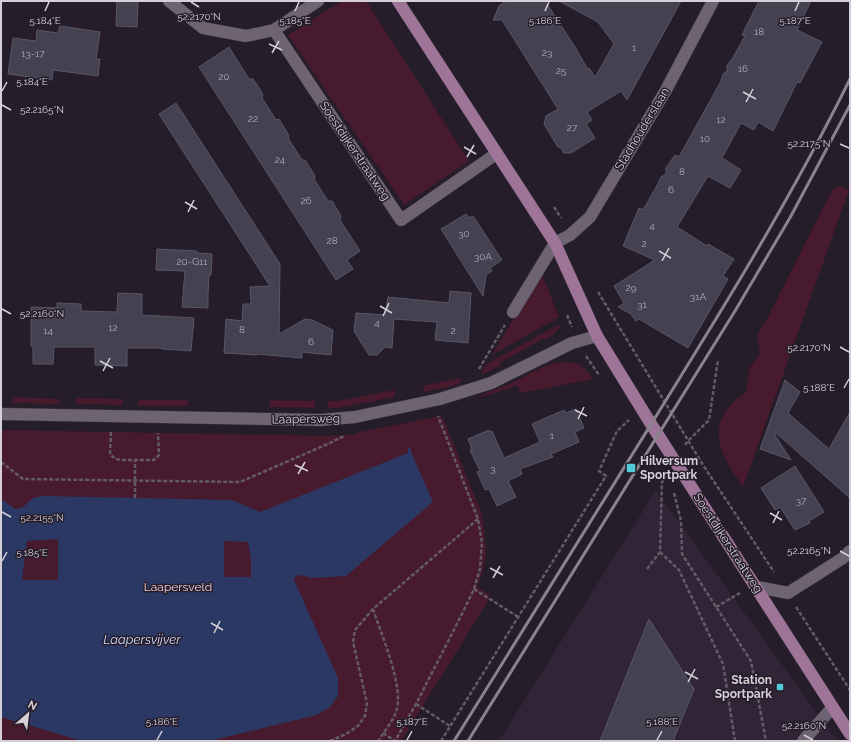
<svg xmlns="http://www.w3.org/2000/svg" width="851" height="742" viewBox="0 0 851 742" font-family="Raleway,sans-serif">
	<style>
		.built { fill: #302436 }
		.green { fill: #481a2d }
		.water { fill: #2c3864; fill-rule: evenodd }
		.building { fill: #444251; stroke: #595767 }
		.lines { fill: none; stroke-linecap: round; stroke-linejoin: round }
		.minor-casing { stroke: #3e3742; stroke-width: 13 }
		.major-casing { stroke: #3e3742; stroke-width: 13 }
		.path { stroke: #635c67; stroke-width: 2.5; stroke-dasharray: 4 2; stroke-linecap: butt }
		.minor { stroke: #6d6372; stroke-width: 12 }
		.major { stroke: #9e7498; stroke-width: 12 }
		.rail { stroke: #89838d; stroke-width: 3 }
		.ticks { fill: none; stroke: #d5d0d8; stroke-width: 1.5 }
		.poi-dot { fill: #52cbd9; stroke: #251d29; stroke-width: 1.5 }
		.labels { text-anchor: middle; dominant-baseline: central; stroke-width: 3; stroke-linejoin: round; paint-order: stroke }
		.number-label { font-size: 10px; fill: #b1acb6 }
		.street-label { font-size: 12px; fill: #d5d0d8; stroke: #251d29 }
		.poi-label { font-size: 12px; font-weight: bold; fill: #d5d0d8; stroke: #251d29; text-anchor: start }
		.park-label { font-size: 12px; fill: #f6d2dd; stroke: #251d29 }
		.water-label { font-size: 13px; font-style: italic; fill: #d2dcfb; stroke: #251d29 }
		.ticks-label { font-size: 10px; text-anchor: middle; fill: #d5d0d8; stroke: #251d29; stroke-width: 3; stroke-linejoin: round; paint-order: stroke }
	</style>
	<rect width="100%" height="100%" fill="#251d29"/>
	<path class="built" d="M656 490 837 741H499Z"/>
	<g class="green">
		<path d="M342 1H366L469 161 404 205 288 35Z"/>
		<path d="M836 187H843L849 190 743 487C727 463 707 437 727 409 732 402 740 397 746 392L749 369 760 353C757 339 755 334 765 323L830 194Z"/>
		<path d="M542 275 559 317 492 355 523 303Z"/>
		<path d="M558 325 560 327 552 336 545 340 543 339 499 363 500 366 483 374H481L485 365Z"/>
		<path d="M562 362C581 363 581 363 593 379L521 393 517 385 504 390 477 398C482 394 502 387 510 384 527 376 543 364 562 362Z"/>
		<path d="M460 378 461 383 452 386 424 392 423 386Z"/>
		<path d="M394 390 395 397 338 408H328V401H338Z"/>
		<path d="M13 397 59 399V404L12 403Z"/>
		<path d="M76 398 123 399V405L76 404Z"/>
		<rect x="138" y="400" width="50" height="6"/>
		<path d="M270 400 315 401V408L269 407Z"/>
		<path d="M442 416 480 509 484 527 486 554 483 571 477 587 490 595 487 601H488L401 741H1V430L330 436 356 434 359 432Z"/>
	</g>
	<path class="water" d="M408 448H411V452L433 502 346 576 312 578 299 575 296 576 294 580 338 678V696L330 707 317 715 209 741H82L1 717V499L15 509 22 508 33 498 44 496 232 500 260 512 408 453ZM58 539V580H22L27 541ZM224 541 248 542 251 560V577H224Z"/>
	<g class="building">
		<path d="M117 1H138L137 27 116 26Z"/>
		<path d="M506 1H545L575 47 588 70 589 68 595 77 614 44 598 22 559 1H681L627 100 621 91 587 112 592 120 586 124 595 138 571 153H564L561 148 558 147 544 124 546 116 558 109 502 20H493L499 6Z"/>
		<path d="M759 1H811L797 30 822 42 800 83 797 82 773 131 758 122 754 130 741 123 722 158 741 170 730 188 708 176 677 227 707 246 708 244 734 259 723 276 728 279 688 348 639 319 636 321 631 314 618 307 624 303 614 286 655 260 623 246 639 208 643 210 658 184 661 177 666 174V168L668 165 675 155 679 157 721 81 723 74 727 71V66L732 59 745 36 742 35Z"/>
		<path d="M60 26 100 32 96 59H100L98 76 53 70 52 80 8 74 13 38 36 41 37 30 58 33Z"/>
		<path d="M229 47 249 79H253L259 88 263 95 262 98 276 120 279 119 289 136 288 138 302 160H305L315 176 314 179 328 201H332L341 216 340 220 360 251 347 260 353 269 336 280 199 67Z"/>
		<path d="M176 103 280 264 279 334 305 319 312 320 333 330 331 355 302 352V358L257 354V355L224 353 226 319 242 321 243 304H251L250 287 270 286 159 114Z"/>
		<path d="M466 214 469 218 473 216 502 260 490 268 492 271 486 275 483 296 441 229Z"/>
		<path d="M157 249 197 251V253L212 254 211 275H209L208 296V308L182 307 185 271 156 270Z"/>
		<path d="M450 291 471 293 468 343 435 340 437 322 394 319 392 348 385 347 377 355H369L354 331 356 313 385 315 388 297 449 303Z"/>
		<path d="M118 293 142 294V315L194 318 191 351 162 349V348H127V366L95 365V347H54L53 364H33V347L31 346V307L57 308V303L81 304V311L117 312Z"/>
		<path d="M785 380 800 392 788 413 829 449 850 412V498L776 433 775 435 791 460 760 449Z"/>
		<path d="M576 409 584 428 575 432 579 442 551 454 553 457 520 469 522 474 508 481 516 497 497 506 489 489 485 490 477 472 480 471 470 450 472 449 468 439 489 430 490 432 492 431 504 458 540 442 532 424 564 410 566 413Z"/>
		<path d="M795 466 824 512 809 521 810 523 795 530 780 507 775 510 761 488Z"/>
		<path d="M649 619 694 689 673 741H600Z"/>
	</g>
	<g class="lines">
		<defs>
			<g id="minor">
				<path d="M169 1 203 28 246 36 274 30"/>
				<path d="M318 1 274 30 401 220 496 154"/>
				<path d="M513 312 555 243 570 235 590 217 666 90 713 1"/>
				<path d="M1 414 321 420 355 417 440 399 491 383 572 343 597 336"/>
				<path d="M757 587 788 593 843 558 850 551"/>
				<path d="M803 741 832 708"/>
			</g>
			<path id="major" d="M398 1 555 243 597 336 651 424 850 734"/>
		</defs>
		<use href="#minor" class="minor-casing"/>
		<use href="#major" class="major-casing"/>
		<g class="path">
			<path d="M554 207 561 218"/>
			<path d="M598 292 703 465 774 572"/>
			<path d="M567 315 572 327"/>
			<path d="M586 356 599 375"/>
			<path d="M479 369 505 325"/>
			<path d="M111 432 110 454 115 459 122 460H154L159 455 158 433"/>
			<path d="M685 445 688 441 709 420 718 360"/>
			<path d="M1 462 23 479 240 482 330 443 344 436"/>
			<path d="M674 493 681 521 682 554 751 661 766 741"/>
			<path d="M135 498V461"/>
			<path d="M660 552 679 570 723 664 735 741"/>
			<path d="M647 569 660 552 662 482 666 477"/>
			<path d="M474 589 518 617"/>
			<path d="M716 607 740 593"/>
			<path d="M796 607 850 690"/>
			<path d="M373 609C381 634 405 688 396 712 392 722 384 732 378 741"/>
			<path d="M416 704 450 726"/>
			<path d="M383 733 395 741 416 704 462 614 474 589 480 569 482 543 478 519 438 416"/>
			<path d="M330 741 346 734 358 726 365 716 367 703 353 642 355 630 373 609 478 519"/>
			<path d="M441 741 606 476 599 471 617 431 629 420"/>
		</g>
		<use href="#minor" class="minor"/>
		<use href="#major" class="major"/>
		<g class="rail">
			<path d="M454 741C516 641 578 541 640 442 714 323 788 205 850 79"/>
			<path d="M468 741 735 311 791 216 850 105"/>
		</g>
	</g>
	<path class="ticks" d="M191 2 199 7M45 11 49 2M295 11 299 2M545 11 549 2M795 11 799 2M269 44 282 50M272 53 279 41M2 91 7 82M743 92 756 99M746 102 753 89M2 105 11 110M840 144 849 148M464 147 476 154M467 157 474 145M185 202 197 209M188 212 194 200M659 251 671 258M662 261 669 248M380 306 392 313M2 309 11 314M383 316 389 303M840 347 849 352M100 361 113 368M103 371 110 358M844 388 849 379M575 410 587 416M578 419 584 407M295 465 308 471M298 474 305 462M2 512 11 517M770 513 782 520M773 523 779 511M840 551 849 556M2 561 7 552M490 568 503 575M493 578 500 566M211 623 223 630M214 633 220 621M685 672 698 679M688 682 695 669M804 735 813 740M157 740 162 731M407 740 412 731M657 740 662 731"/>
	<g class="poi-dot">
		<rect x="626" y="463" width="10" height="10" rx="2"/>
		<rect x="776" y="683" width="8" height="8" rx="2"/>
	</g>
	<g class="labels">
		<g class="number-label">
			<text x="759" y="31">18</text>
			<text x="634" y="47">1</text>
			<text x="547" y="52">23</text>
			<text x="33" y="53">13-17</text>
			<text x="743" y="68">16</text>
			<text x="561" y="70">25</text>
			<text x="224" y="76">20</text>
			<text x="253" y="118">22</text>
			<text x="721" y="119">12</text>
			<text x="572" y="127">27</text>
			<text x="705" y="138">10</text>
			<text x="280" y="159">24</text>
			<text x="682" y="171">8</text>
			<text x="671" y="189">6</text>
			<text x="306" y="200">26</text>
			<text x="652" y="225">4</text>
			<text x="464" y="233">30</text>
			<text x="332" y="240">28</text>
			<text x="644" y="243">2</text>
			<text x="483" y="256">30A</text>
			<text x="192" y="261">20-G11</text>
			<text x="631" y="287">29</text>
			<text x="698" y="296">31A</text>
			<text x="642" y="304">31</text>
			<text x="377" y="322">4</text>
			<text x="113" y="327">12</text>
			<text x="242" y="329">8</text>
			<text x="48" y="330">14</text>
			<text x="453" y="330">2</text>
			<text x="311" y="341">6</text>
			<text x="552" y="435">1</text>
			<text x="493" y="468">3</text>
			<text x="801" y="500">37</text>
		</g>
		<g class="street-label">
			<text transform="translate(642 129) rotate(-59)">Stadhouderslaan</text>
			<text transform="translate(355 151) rotate(56)">Soestdijkerstraatweg</text>
			<text transform="translate(306 419) rotate(-1)">Laapersweg</text>
			<text transform="translate(728 543) rotate(57)">Soestdijkerstraatweg</text>
		</g>
		<g class="poi-label">
			<text x="640" y="461">Hilversum<tspan x="640" dy="14">Sportpark</tspan></text>
			<text x="772" y="680" text-anchor="end">Station<tspan x="772" dy="14">Sportpark</tspan></text>
		</g>
		<g class="park-label">
			<text x="178" y="587">Laapersveld</text>
		</g>
		<g class="water-label">
			<text x="142" y="639">Laapersvijver</text>
		</g>
	</g>
	<g class="ticks-label">
		<text x="199" y="20">52.2170°N</text>
		<text x="45" y="24">5.184°E</text>
		<text x="295" y="24">5.185°E</text>
		<text x="545" y="24">5.186°E</text>
		<text x="795" y="24">5.187°E</text>
		<text x="32" y="85">5.184°E</text>
		<text x="42" y="113">52.2165°N</text>
		<text x="809" y="147">52.2175°N</text>
		<text x="42" y="317">52.2160°N</text>
		<text x="809" y="351">52.2170°N</text>
		<text x="819" y="391">5.188°E</text>
		<text x="42" y="521">52.2155°N</text>
		<text x="809" y="554">52.2165°N</text>
		<text x="32" y="556">5.185°E</text>
		<text x="162" y="725">5.186°E</text>
		<text x="412" y="725">5.187°E</text>
		<text x="662" y="725">5.188°E</text>
		<text x="804" y="729">52.2160°N</text>
	</g>
	<rect width="851" height="742" fill="none" stroke="#d5d0d8" stroke-width="4"/>
	<g transform="translate(28 714) rotate(28)" stroke="#251d29" stroke-width="3" paint-order="stroke">
	<path d="M0-3L7 15L0 10L-7 15Z" fill="#d5d0d8"/>
	<text y="-6" font-size="11" font-weight="bold" text-anchor="middle" fill="#d5d0d8">N</text>
	</g>
</svg>
